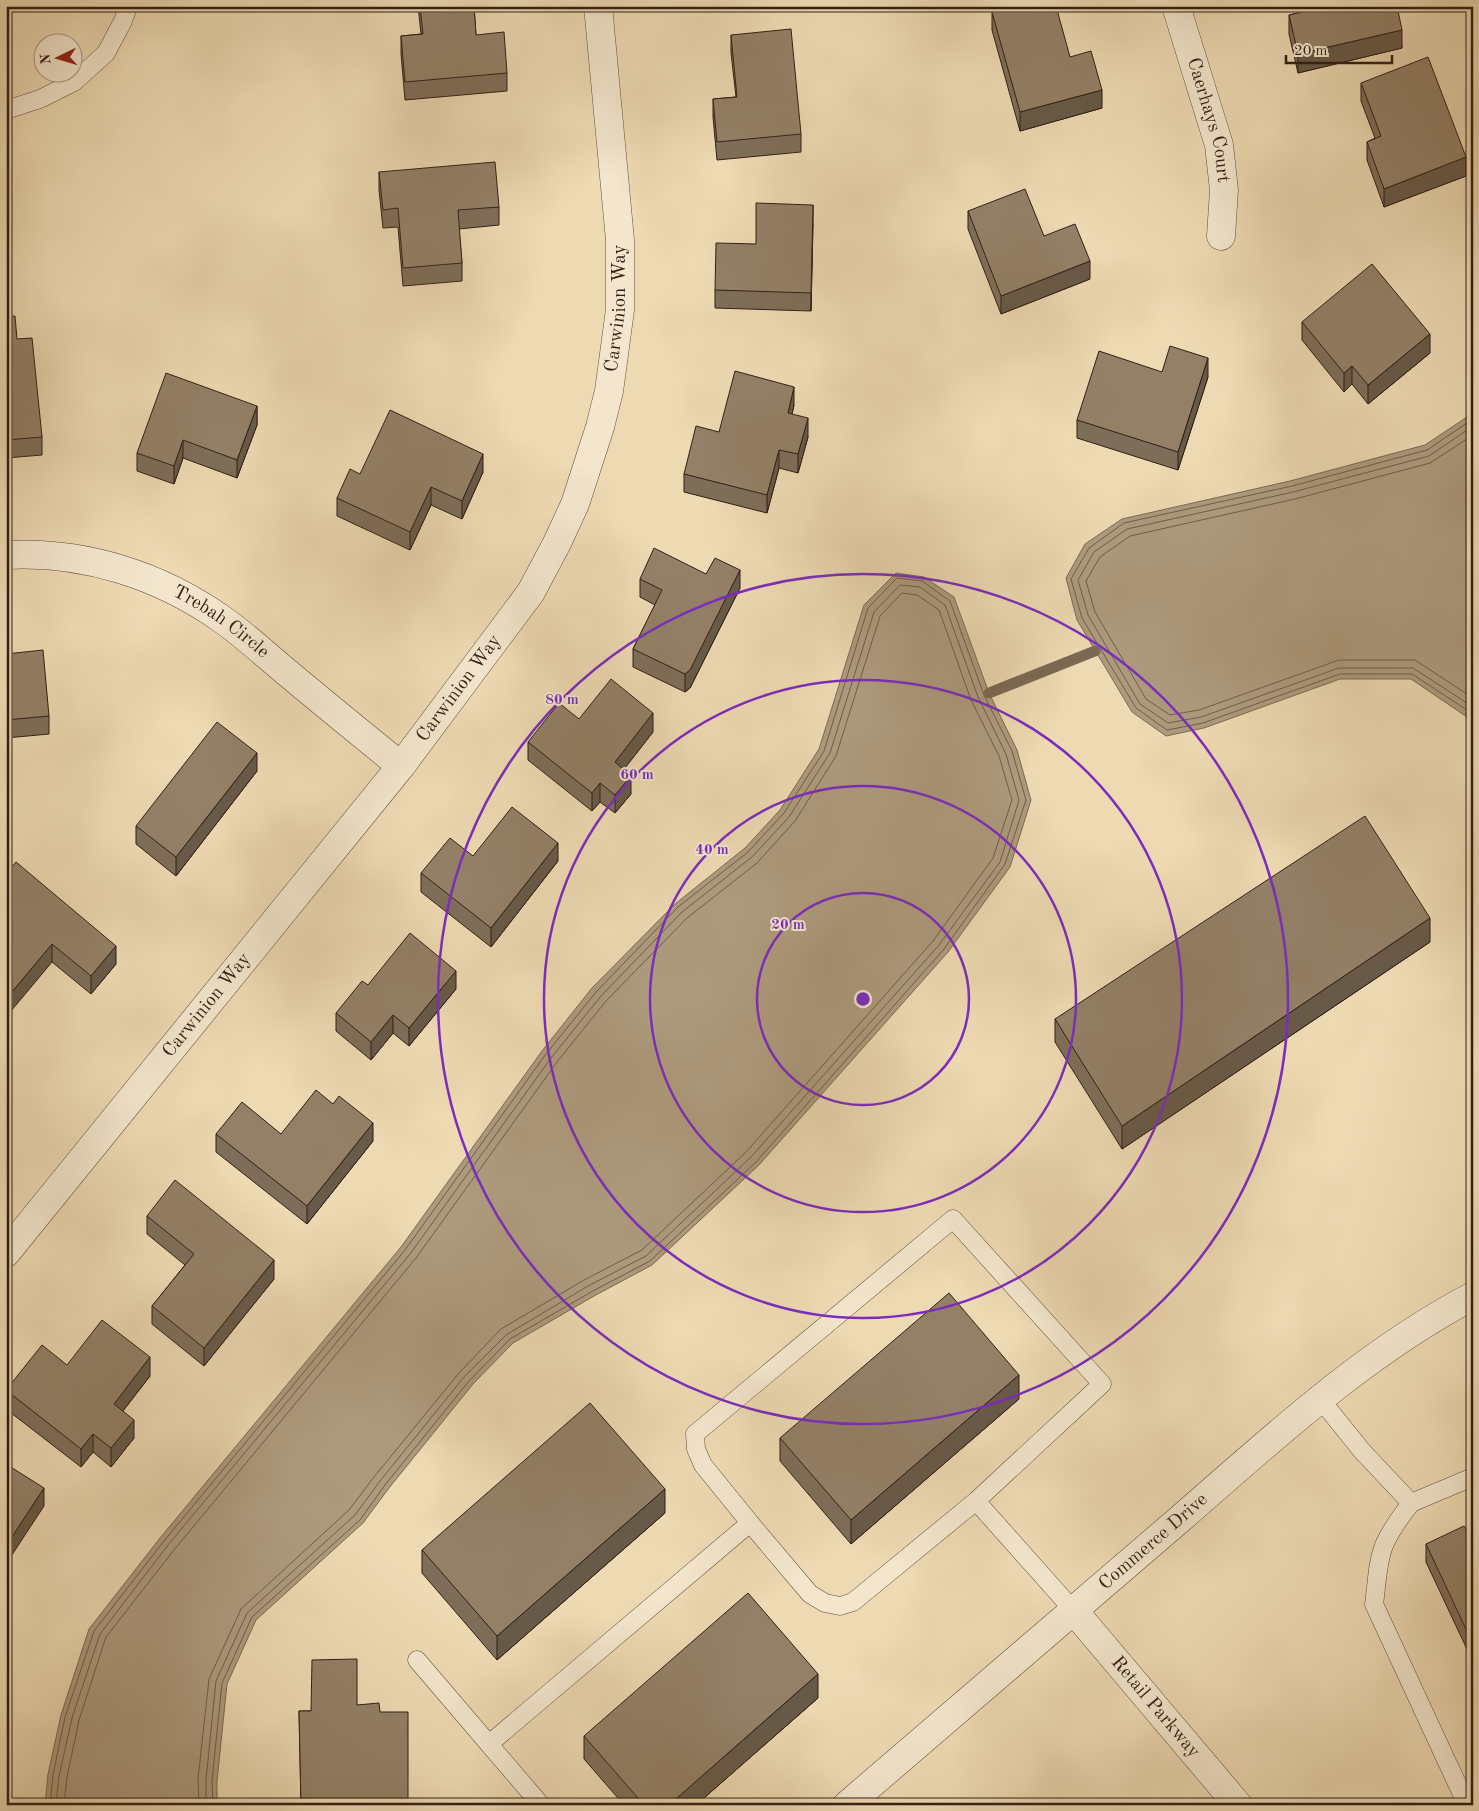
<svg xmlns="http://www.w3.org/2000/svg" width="1479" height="1811" viewBox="0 0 1479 1811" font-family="'Old Standard TT',serif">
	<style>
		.water { fill: #ad9a7d; stroke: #7b6953 }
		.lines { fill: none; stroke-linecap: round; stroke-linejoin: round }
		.shore { stroke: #6f5c49; stroke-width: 1 }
		.stream { stroke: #7b6953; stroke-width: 11 }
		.service-casing { stroke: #604e3c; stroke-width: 19 }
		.minor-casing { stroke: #604e3c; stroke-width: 29 }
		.service { stroke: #f3e6cd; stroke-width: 18 }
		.minor { stroke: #f3e6cd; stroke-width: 28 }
		.wall { fill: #7e6e59; stroke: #311f15 }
		.shaded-wall { fill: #675a48; stroke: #311f15 }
		.building { fill: #938067; stroke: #311f15 }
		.ring { fill: none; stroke: #7b2cbf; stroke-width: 2.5 }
		.labels { text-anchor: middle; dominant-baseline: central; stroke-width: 4; stroke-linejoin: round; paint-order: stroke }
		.street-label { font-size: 19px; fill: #311f15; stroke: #f3e6cd }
		.centre { fill: #7b2cbf; stroke: #f3e6cd; stroke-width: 2.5 }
		.ring-label { font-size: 15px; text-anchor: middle; font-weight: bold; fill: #7b2cbf; stroke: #f3e6cd; stroke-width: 4; stroke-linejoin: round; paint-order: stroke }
	</style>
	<rect width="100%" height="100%" fill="#edd9b2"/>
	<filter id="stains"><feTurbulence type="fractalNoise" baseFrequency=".004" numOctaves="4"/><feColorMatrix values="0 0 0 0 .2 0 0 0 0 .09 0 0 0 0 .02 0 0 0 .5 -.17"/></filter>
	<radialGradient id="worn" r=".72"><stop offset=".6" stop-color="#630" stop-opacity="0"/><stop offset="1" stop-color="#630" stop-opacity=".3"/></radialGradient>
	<g class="water">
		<path d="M1473 413V721L1411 679H1340L1204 728 1166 736 1132 712 1077 620 1066 578 1085 544 1122 519 1290 481 1425 445Z"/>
		<path d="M896 573 924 577 954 597 989 693 1017 750 1031 800 1010 867 948 952 759 1165 652 1265 594 1296 513 1343 473 1384 389 1488 363 1523 256 1620 227 1684 217 1781V1805H45L48 1774 61 1715 89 1629 160 1538 401 1247 542 1051 592 988 675 904 745 848 780 810 819 749 864 605Z"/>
	</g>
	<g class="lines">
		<g class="shore">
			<path d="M1473 419 1427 450 1292 486 1124 523 1089 548 1071 579 1082 618 1136 708 1167 730 1203 723 1340 674H1412L1473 714"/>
			<path d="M1473 426 1429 456 1293 492 1127 529 1094 552 1078 580 1088 615 1140 704 1168 723 1201 717 1339 668H1413L1473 707"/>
			<path d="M1473 435 1430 463 1295 499 1130 536 1100 557 1086 581 1095 612 1146 699 1170 715 1199 710 1339 660H1415L1473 698"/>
			<path d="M50 1805 53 1775 65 1717 94 1631 164 1541 405 1250 546 1054 596 992 678 907 748 852 784 813 824 751 868 608 897 578 922 581 950 601 984 695 1012 751 1026 800 1005 864 944 949 756 1162 650 1261 591 1292 510 1339 469 1381 385 1485 360 1520 252 1617 222 1683 212 1781 213 1805"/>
			<path d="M56 1805 59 1776 72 1718 100 1634 168 1545 410 1254 551 1058 601 996 682 912 752 857 789 817 830 753 874 612 900 585 920 587 945 605 978 697 1006 754 1019 800 1000 862 939 945 751 1157 646 1256 588 1286 506 1335 464 1377 380 1481 355 1515 247 1613 216 1681 206 1780V1805"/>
			<path d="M64 1805 67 1777 79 1720 106 1637 174 1550 416 1258 557 1062 606 1001 687 918 757 863 795 821 836 756 880 616 902 593 917 595 939 610 971 700 999 756 1012 800 993 858 933 941 746 1152 642 1250 584 1280 501 1329 459 1373 374 1477 349 1510 241 1609 209 1679 198 1779 199 1805"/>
		</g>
		<path class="stream" d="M989 693 1095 651"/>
		<defs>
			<g id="service">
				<path d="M6 110 40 99 74 82 106 53 123 21 128 6"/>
				<path d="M1321 1400 1362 1451 1411 1503C1401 1516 1392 1528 1385 1543 1377 1561 1377 1584 1374 1604L1467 1805"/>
				<path d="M1411 1503 1473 1477"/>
				<path d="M750 1523 810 1594 825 1603 840 1606 853 1602 976 1501"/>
				<path d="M417 1660 541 1805"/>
				<path d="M489 1744 750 1523 703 1465 696 1449 695 1434 953 1219 1102 1384 976 1501 1074 1611"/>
			</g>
			<g id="minor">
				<path id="s1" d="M1176 6 1219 145 1224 190 1221 236"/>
				<path id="s2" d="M6 555C84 551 160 575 223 620 246 636 268 657 290 675 327 706 364 736 401 766"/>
				<path id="s3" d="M6 1253 401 766 531 592 557 543 575 504 600 427 609 391 620 310V240L598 6"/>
				<path id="s4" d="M1074 1611 1238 1805"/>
				<path id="s5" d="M847 1805C958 1710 1069 1615 1180 1519 1272 1439 1364 1353 1473 1296"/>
			</g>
		</defs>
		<use href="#service" class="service-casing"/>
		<use href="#minor" class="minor-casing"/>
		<use href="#service" class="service"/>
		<use href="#minor" class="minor"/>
	</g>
	<g class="wall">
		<path d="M418 6H474L476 35 507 73V91L405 100 401 54V36L421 34Z"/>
		<path d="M1305 6H1397L1402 48 1298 73 1289 34V15L1307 11Z"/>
		<path d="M992 12 1070 57 1102 108 1020 131 992 30Z"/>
		<path d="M731 35 801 134V152L717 160 713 117V99L736 97 731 53Z"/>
		<path d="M1361 83 1466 176 1384 207 1367 160V142L1375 138 1361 101Z"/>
		<path d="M379 172 499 207V225L459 229 462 263V281L403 286 398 227 383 228 379 190Z"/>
		<path d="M968 211 1044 236 1090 279 1001 314 968 229Z"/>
		<path d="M813 223 811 311 715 308V290L756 244Z"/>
		<path d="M6 317 17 339 42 437V455L6 458Z"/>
		<path d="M1302 322 1430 353 1368 404 1352 384 1344 392 1302 340Z"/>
		<path d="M1162 372 1208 377 1178 470 1077 438V420Z"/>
		<path d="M794 405 792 414 808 437 798 473 779 468 767 513 684 492V474L719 432Z"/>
		<path d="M257 406V425L237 478 183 458 174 484 137 471V453Z"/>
		<path d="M483 472 462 519 431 505 410 550 337 516V498L360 474Z"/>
		<path d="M706 574 740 588 690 688 685 692 633 667V649L655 605 640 597V579Z"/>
		<path d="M6 654 49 716V734L6 738Z"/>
		<path d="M579 719 653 732 623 770 631 794 615 813 600 802 592 811 528 760V742Z"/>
		<path d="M257 771 176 876 136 844V826Z"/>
		<path d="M558 861 491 947 421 892V873Z"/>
		<path d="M16 862 116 964 91 994 52 962Z"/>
		<path d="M1430 942 1122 1149 1055 1042V1019Z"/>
		<path d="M368 985 456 989 409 1046 393 1033 371 1060 336 1031V1013Z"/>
		<path d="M216 1134 373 1141 307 1224 216 1152Z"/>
		<path d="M147 1216 274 1279 204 1366 152 1324V1306L185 1265 147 1234Z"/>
		<path d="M67 1365 150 1376 123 1411 134 1438 111 1467 93 1452 81 1467 6 1409V1390Z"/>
		<path d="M1019 1399 851 1544 780 1461V1438Z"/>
		<path d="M665 1513 497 1660 422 1573V1550Z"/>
		<path d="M1473 1540V1662L1426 1562V1544Z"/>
		<path d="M818 1698 696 1805H624L584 1759V1736Z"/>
		<path d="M357 1705 380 1712 408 1805H301L299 1711H311Z"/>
	</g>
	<g class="shaded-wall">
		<path d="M6 6H8L6 19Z"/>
		<path d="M1402 30V48L1298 73V54Z"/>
		<path d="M1102 90V108L1020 131V112Z"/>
		<path d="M1466 157V176L1384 207V189Z"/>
		<path d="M813 205V223L811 311V293Z"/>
		<path d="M1090 261V279L1001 314V296Z"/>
		<path d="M1430 334V353L1368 404V385Z"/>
		<path d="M1208 358V377L1178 470V452Z"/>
		<path d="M1352 366V384L1344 392V373Z"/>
		<path d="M794 387V405L788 432V413Z"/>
		<path d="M257 406V425L237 478V460Z"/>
		<path d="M808 418V437L798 473V454Z"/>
		<path d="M183 440V458L174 484V466Z"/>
		<path d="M779 450V468L767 513V495Z"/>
		<path d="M483 454V472L462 519V501Z"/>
		<path d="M431 487V505L410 550V532Z"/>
		<path d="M740 570V588L690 688 685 692V674Z"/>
		<path d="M653 713V732L615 781V762Z"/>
		<path d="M257 753V771L176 876V857Z"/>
		<path d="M631 776V794L615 813V795Z"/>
		<path d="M600 783V802L592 811V793Z"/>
		<path d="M558 843V861L491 947V928Z"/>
		<path d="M1430 918V942L1122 1149V1126Z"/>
		<path d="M52 944V962L6 1017V999Z"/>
		<path d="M116 946V964L91 994V976Z"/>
		<path d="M456 971V989L409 1046V1028Z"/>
		<path d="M393 1015V1033L371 1060V1042Z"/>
		<path d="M373 1123V1141L307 1224V1206Z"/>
		<path d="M274 1260V1279L204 1366V1348Z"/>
		<path d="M150 1357V1376L114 1422V1404Z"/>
		<path d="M1019 1375V1399L851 1544V1520Z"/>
		<path d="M134 1420V1438L111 1467V1448Z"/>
		<path d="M93 1434V1452L81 1467V1449Z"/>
		<path d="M44 1488V1506L6 1564V1546Z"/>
		<path d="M665 1489V1513L497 1660V1636Z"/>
		<path d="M818 1674V1698L696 1805H669Z"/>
	</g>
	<g class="building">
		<path d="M420 6H474L476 35 504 32 507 73 405 82 401 36 423 34Z"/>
		<path d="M1015 6H1056L1070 57 1091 51 1102 90 1020 112 992 12Z"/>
		<path d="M1310 6H1397L1402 30 1298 54 1289 15 1311 10Z"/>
		<path d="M791 29 801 134 717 142 713 99 737 97 731 35Z"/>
		<path d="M1428 57 1466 157 1384 189 1367 142 1381 136 1361 83Z"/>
		<path d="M495 162 499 207 458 210 462 263 403 268 398 208 383 210 379 172Z"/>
		<path d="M1025 189 1044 236 1075 224 1090 261 1001 296 968 211Z"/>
		<path d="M756 203 813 205 811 293 715 290 716 243 756 244Z"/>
		<path d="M1372 264 1430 334 1368 385 1352 366 1344 373 1302 322Z"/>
		<path d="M15 316 17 339 32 338 42 437 6 440V317Z"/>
		<path d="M1170 346 1208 358 1178 452 1077 420 1099 351 1162 372Z"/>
		<path d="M735 371 794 387 788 413 808 418 798 454 779 450 767 495 684 474 696 426 719 432Z"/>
		<path d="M166 373 257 406 237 460 183 440 174 466 137 453Z"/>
		<path d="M390 410 483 454 462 501 431 487 410 532 337 498 350 469 360 474Z"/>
		<path d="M654 548 706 574 715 558 740 570 690 670 685 674 633 649 662 590 640 579Z"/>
		<path d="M43 650 49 716 6 720V654Z"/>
		<path d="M611 679 653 713 615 762 631 776 615 795 600 783 592 793 528 742 559 703 579 719Z"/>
		<path d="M217 722 257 753 176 857 136 826Z"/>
		<path d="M512 807 558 843 491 928 421 873 450 838 473 856Z"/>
		<path d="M1365 816 1430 918 1122 1126 1055 1019Z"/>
		<path d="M16 862 116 946 91 976 52 944 6 999V874Z"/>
		<path d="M410 933 456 971 409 1028 393 1015 371 1042 336 1013 362 981 368 985Z"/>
		<path d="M316 1090 333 1104 339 1096 373 1123 307 1206 216 1134 242 1102 281 1134Z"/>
		<path d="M175 1180 274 1260 204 1348 152 1306 194 1254 147 1216Z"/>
		<path d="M949 1293 1019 1375 851 1520 780 1438Z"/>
		<path d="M102 1320 150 1357 114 1404 134 1420 111 1448 93 1434 81 1449 6 1390 42 1345 67 1365Z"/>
		<path d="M590 1403 665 1489 497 1636 422 1550Z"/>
		<path d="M6 1464 44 1488 6 1546Z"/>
		<path d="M1464 1526 1473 1540V1644L1426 1544Z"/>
		<path d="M748 1593 818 1674 669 1805H644L584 1736Z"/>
		<path d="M357 1659V1705L379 1703 380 1712H408V1805H301L299 1711H311L312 1660Z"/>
	</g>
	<g class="ring">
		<circle cx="863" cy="999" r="106"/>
		<circle cx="863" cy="999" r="213"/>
		<circle cx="863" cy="999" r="319"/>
		<circle cx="863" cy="999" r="425"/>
	</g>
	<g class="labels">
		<g class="street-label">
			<text stroke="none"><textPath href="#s1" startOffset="119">Caerhays Court</textPath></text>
			<text stroke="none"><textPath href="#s3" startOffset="1144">Carwinion Way</textPath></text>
			<text stroke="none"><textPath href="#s2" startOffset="230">Trebah Circle</textPath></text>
			<text stroke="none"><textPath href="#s3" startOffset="724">Carwinion Way</textPath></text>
			<text stroke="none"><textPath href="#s3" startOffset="319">Carwinion Way</textPath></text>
			<text stroke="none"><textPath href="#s5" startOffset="404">Commerce Drive</textPath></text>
			<text stroke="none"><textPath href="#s4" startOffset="126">Retail Parkway</textPath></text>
		</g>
	</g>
	<circle cx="863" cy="999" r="8" class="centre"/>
	<g class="ring-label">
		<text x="562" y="704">80 m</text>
		<text x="637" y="779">60 m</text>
		<text x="712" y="854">40 m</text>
		<text x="788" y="929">20 m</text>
	</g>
	<rect width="1479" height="1811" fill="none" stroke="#edd9b2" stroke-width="25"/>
	<rect x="8" y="8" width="1464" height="1796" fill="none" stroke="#311f15" stroke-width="2.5"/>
	<rect x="12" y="12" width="1454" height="1786" fill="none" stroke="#311f15"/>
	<g transform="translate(58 58) rotate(265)"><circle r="24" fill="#f3e6cd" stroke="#a59683"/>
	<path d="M0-4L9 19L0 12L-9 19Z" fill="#8f2418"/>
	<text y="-8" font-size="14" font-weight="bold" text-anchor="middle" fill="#311f15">N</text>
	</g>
	<path d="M1286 55v8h106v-8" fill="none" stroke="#311f15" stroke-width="2.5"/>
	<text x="1294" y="55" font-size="15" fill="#311f15" stroke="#f3e6cd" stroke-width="4" paint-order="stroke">20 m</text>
	<rect width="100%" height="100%" filter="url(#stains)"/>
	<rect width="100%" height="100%" fill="url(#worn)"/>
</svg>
